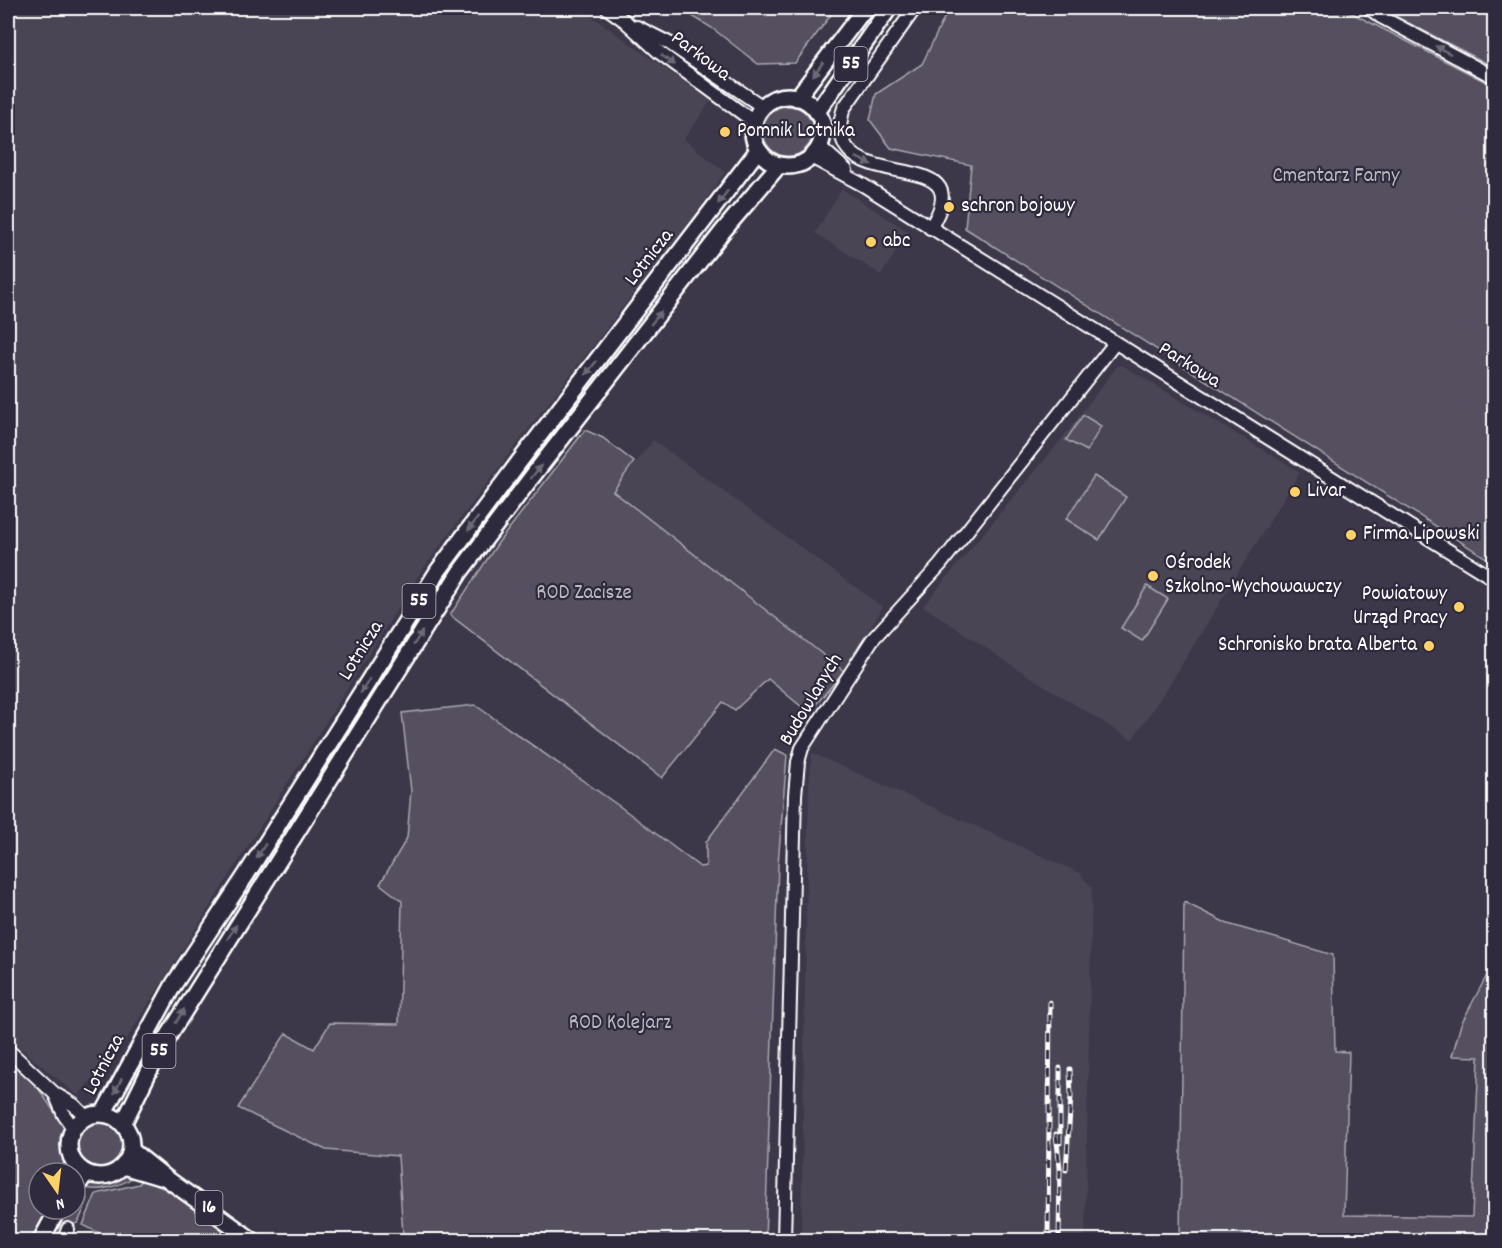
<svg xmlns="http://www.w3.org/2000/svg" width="1502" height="1248" viewBox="0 0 1502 1248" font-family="Dekko,sans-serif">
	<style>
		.built { fill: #494455 }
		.green { fill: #555060; stroke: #aaa8b0; stroke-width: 1.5 }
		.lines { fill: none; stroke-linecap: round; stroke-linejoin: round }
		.minor-casing { stroke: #fff; stroke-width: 16 }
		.major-casing { stroke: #fff; stroke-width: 20 }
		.minor { stroke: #2f2a3d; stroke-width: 12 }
		.major { stroke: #2f2a3d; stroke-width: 15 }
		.rail-casing { stroke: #fff; stroke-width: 5 }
		.rail { stroke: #2f2a3d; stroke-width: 3; stroke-dasharray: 9; stroke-linecap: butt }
		.oneway { fill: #6d6a77 }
		.poi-dot { fill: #ffd166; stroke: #2f2a3d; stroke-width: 2 }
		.labels { text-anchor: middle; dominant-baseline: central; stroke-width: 4.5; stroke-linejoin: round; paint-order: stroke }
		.shield { fill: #2f2a3d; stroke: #c1bfc5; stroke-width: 1.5 }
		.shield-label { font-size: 20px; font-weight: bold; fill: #fff }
		.street-label { font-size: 21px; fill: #fff; stroke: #2f2a3d }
		.poi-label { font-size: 21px; fill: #fff; stroke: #2f2a3d; text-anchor: start }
		.park-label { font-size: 21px; fill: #bbb9bf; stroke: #2f2a3d }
	</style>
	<rect width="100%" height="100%" fill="#3c3749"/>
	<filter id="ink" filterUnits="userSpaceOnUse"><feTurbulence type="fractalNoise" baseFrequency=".0167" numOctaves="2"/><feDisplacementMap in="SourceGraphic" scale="12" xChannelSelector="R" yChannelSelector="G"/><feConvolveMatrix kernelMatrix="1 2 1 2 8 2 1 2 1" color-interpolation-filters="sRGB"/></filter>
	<g filter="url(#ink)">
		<g class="built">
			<path d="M8 8H580L711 101 684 139 725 172 700 208 506 458 420 573 102 1078 96 1075 78 1096 8 1038Z"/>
			<path d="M842 189 909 232 881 275 815 233Z"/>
			<path d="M1122 365 1300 472 1168 687 1132 740 1019 670 923 606 1060 441 1117 366Z"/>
			<path d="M653 440 883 607 844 671 613 491Z"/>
			<path d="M812 753 1080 873 1092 888 1085 1240H801L806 915 809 785Z"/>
		</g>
		<g class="green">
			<path d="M679 8H836L795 63 758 64 712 28Z"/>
			<path d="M949 8H1342L1494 86V563L965 228 971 165 891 148 870 120 876 94 922 64Z"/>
			<path d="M1381 8H1494V67L1385 11Z"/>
			<circle cx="788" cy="131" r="25"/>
			<path d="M1083 415 1101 426 1087 451 1066 440Z"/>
			<path d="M585 430 603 438 634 462 613 491 844 671 809 713 768 679 735 710 723 702 662 778 450 615 498 543Z"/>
			<path d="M1094 476 1126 497 1099 540 1066 519Z"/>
			<path d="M1147 586 1168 599 1142 641 1121 628Z"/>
			<path d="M475 705 622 808 700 867 706 866V842L775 749 787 755 778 864 765 1240H464V1237L403 1236 398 1156 326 1150 238 1108 286 1033 314 1049 330 1023 399 1024 402 901 380 884 407 838 411 791 402 713Z"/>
			<path d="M1184 902 1228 924 1333 955 1335 1051 1349 1052 1344 1215 1472 1217 1479 1057 1452 1056 1461 1024 1494 962V1240H1180Z"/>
			<path d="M8 1060 34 1082 64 1126V1161L61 1173H39V1209H75V1192L88 1199 78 1223 65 1227 58 1240H8Z"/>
			<circle cx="100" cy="1146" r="25"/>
			<path d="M123 1176H134C123 1186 96 1193 83 1187L85 1184 108 1180Z"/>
			<path d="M143 1179 174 1193 243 1240H113L83 1225 96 1194 139 1184Z"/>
		</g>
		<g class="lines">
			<defs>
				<g id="minor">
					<path d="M607 8 625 21 660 53 754 122"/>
					<path d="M915 8 844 108C840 120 839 128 843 140 859 189 980 150 930 228"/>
					<path d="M1369 8 1381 17 1494 77"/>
					<path d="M637 27 669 43 763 107"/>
					<path d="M819 146 846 170"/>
					<path d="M811 157 863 185 1494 579"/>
					<path d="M8 1050 55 1094 74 1105 86 1117"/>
					<path d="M55 1094 64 1115 73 1128"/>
					<path d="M64 1240 68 1229"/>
					<path d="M784 1240 795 795 798 762 802 748 872 640 940 565 1115 343"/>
				</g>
				<g id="major">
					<circle cx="788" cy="131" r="35"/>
					<path d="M797 98 865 8"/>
					<path d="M817 112 889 8"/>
					<circle cx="100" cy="1145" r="31"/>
					<path d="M103 1114 174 984 246 875 438 571 519 462 758 150"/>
					<path d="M123 1124 159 1051 460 572 531 478 723 231 779 165"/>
					<path d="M131 1150 166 1178 252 1240"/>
					<path d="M123 1166 160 1177"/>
					<path d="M75 1189 86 1173"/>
					<path d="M41 1240 58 1209"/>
				</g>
			</defs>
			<use href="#minor" class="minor-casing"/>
			<use href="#major" class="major-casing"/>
			<use href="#minor" class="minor"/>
			<use href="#major" class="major"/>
			<defs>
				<g id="rail">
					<path d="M1056 1134 1060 1168 1059 1240"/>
					<path d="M1060 1143V1068"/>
					<path d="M1066 1170 1071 1096 1070 1069"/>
					<path d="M1048 1240 1050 1002"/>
				</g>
			</defs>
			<use href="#rail" class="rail-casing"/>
			<use href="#rail" class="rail"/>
		</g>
		<defs><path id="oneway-solid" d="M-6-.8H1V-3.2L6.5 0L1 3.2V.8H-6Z" transform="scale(1.5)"/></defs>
		<g class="oneway">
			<use href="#oneway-solid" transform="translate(1443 50) rotate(-153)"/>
			<use href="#oneway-solid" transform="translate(668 60) rotate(36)"/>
			<use href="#oneway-solid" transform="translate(818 69) rotate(126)"/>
			<use href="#oneway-solid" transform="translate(864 161) rotate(25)"/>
			<use href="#oneway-solid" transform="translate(723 197) rotate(127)"/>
			<use href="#oneway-solid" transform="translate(656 318) rotate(-52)"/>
			<use href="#oneway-solid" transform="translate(591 368) rotate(128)"/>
			<use href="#oneway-solid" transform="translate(536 472) rotate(-52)"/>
			<use href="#oneway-solid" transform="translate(473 524) rotate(127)"/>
			<use href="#oneway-solid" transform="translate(418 638) rotate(-58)"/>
			<use href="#oneway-solid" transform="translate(365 686) rotate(122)"/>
			<use href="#oneway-solid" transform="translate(261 851) rotate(122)"/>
			<use href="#oneway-solid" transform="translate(232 932) rotate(-58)"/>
			<use href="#oneway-solid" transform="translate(180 1016) rotate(-59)"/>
			<use href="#oneway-solid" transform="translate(118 1086) rotate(117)"/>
		</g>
	</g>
	<g class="poi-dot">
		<circle cx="725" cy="132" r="6"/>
		<circle cx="949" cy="207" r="6"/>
		<circle cx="871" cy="242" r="6"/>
		<circle cx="1295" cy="492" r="6"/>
		<circle cx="1351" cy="535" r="6"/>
		<circle cx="1153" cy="576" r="6"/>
		<circle cx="1459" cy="607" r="6"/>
		<circle cx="1429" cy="646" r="6"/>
	</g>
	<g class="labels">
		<g class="shield">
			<rect x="834.5" y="47" width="33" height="34" rx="4.5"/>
			<rect x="402.5" y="584" width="33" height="34" rx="4.5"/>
			<rect x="142.5" y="1034" width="33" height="34" rx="4.5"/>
			<rect x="195.5" y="1191" width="27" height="34" rx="4.5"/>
		</g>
		<g class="shield-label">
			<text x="851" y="64">55</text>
			<text x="419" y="601">55</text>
			<text x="159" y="1051">55</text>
			<text x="209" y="1208">16</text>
		</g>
		<g class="street-label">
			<text transform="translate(700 57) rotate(37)">Parkowa</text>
			<text transform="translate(650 258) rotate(-52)">Lotnicza</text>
			<text transform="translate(1189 366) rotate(32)">Parkowa</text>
			<text transform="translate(362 651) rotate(-58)">Lotnicza</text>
			<text transform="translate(812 700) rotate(-59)">Budowlanych</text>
			<text transform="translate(105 1065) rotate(-62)">Lotnicza</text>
		</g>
		<g class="poi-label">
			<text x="737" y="132">Pomnik Lotnika</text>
			<text x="961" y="207">schron bojowy</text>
			<text x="883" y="242">abc</text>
			<text x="1307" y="492">Livar</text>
			<text x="1363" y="535">Firma Lipowski</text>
			<text x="1165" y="564">Ośrodek<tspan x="1165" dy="24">Szkolno-Wychowawczy</tspan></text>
			<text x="1447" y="595" text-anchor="end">Powiatowy<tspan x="1447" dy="24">Urząd Pracy</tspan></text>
			<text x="1417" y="646" text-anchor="end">Schronisko brata Alberta</text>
		</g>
		<g class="park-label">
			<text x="1336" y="177">Cmentarz Farny</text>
			<text x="584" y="594">ROD Zacisze</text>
			<text x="620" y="1024">ROD Kolejarz</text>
		</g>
	</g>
	<rect width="1502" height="1248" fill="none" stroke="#2f2a3d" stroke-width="30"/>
	<rect x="15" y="15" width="1472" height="1218" fill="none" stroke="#fff" stroke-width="2" filter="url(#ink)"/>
	<g transform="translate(57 1191) rotate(166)"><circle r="28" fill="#2f2a3d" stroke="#827f8b" stroke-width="1.5"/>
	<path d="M0-4.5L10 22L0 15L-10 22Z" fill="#ffd166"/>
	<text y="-9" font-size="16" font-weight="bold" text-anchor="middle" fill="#ffffff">N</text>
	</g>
</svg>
